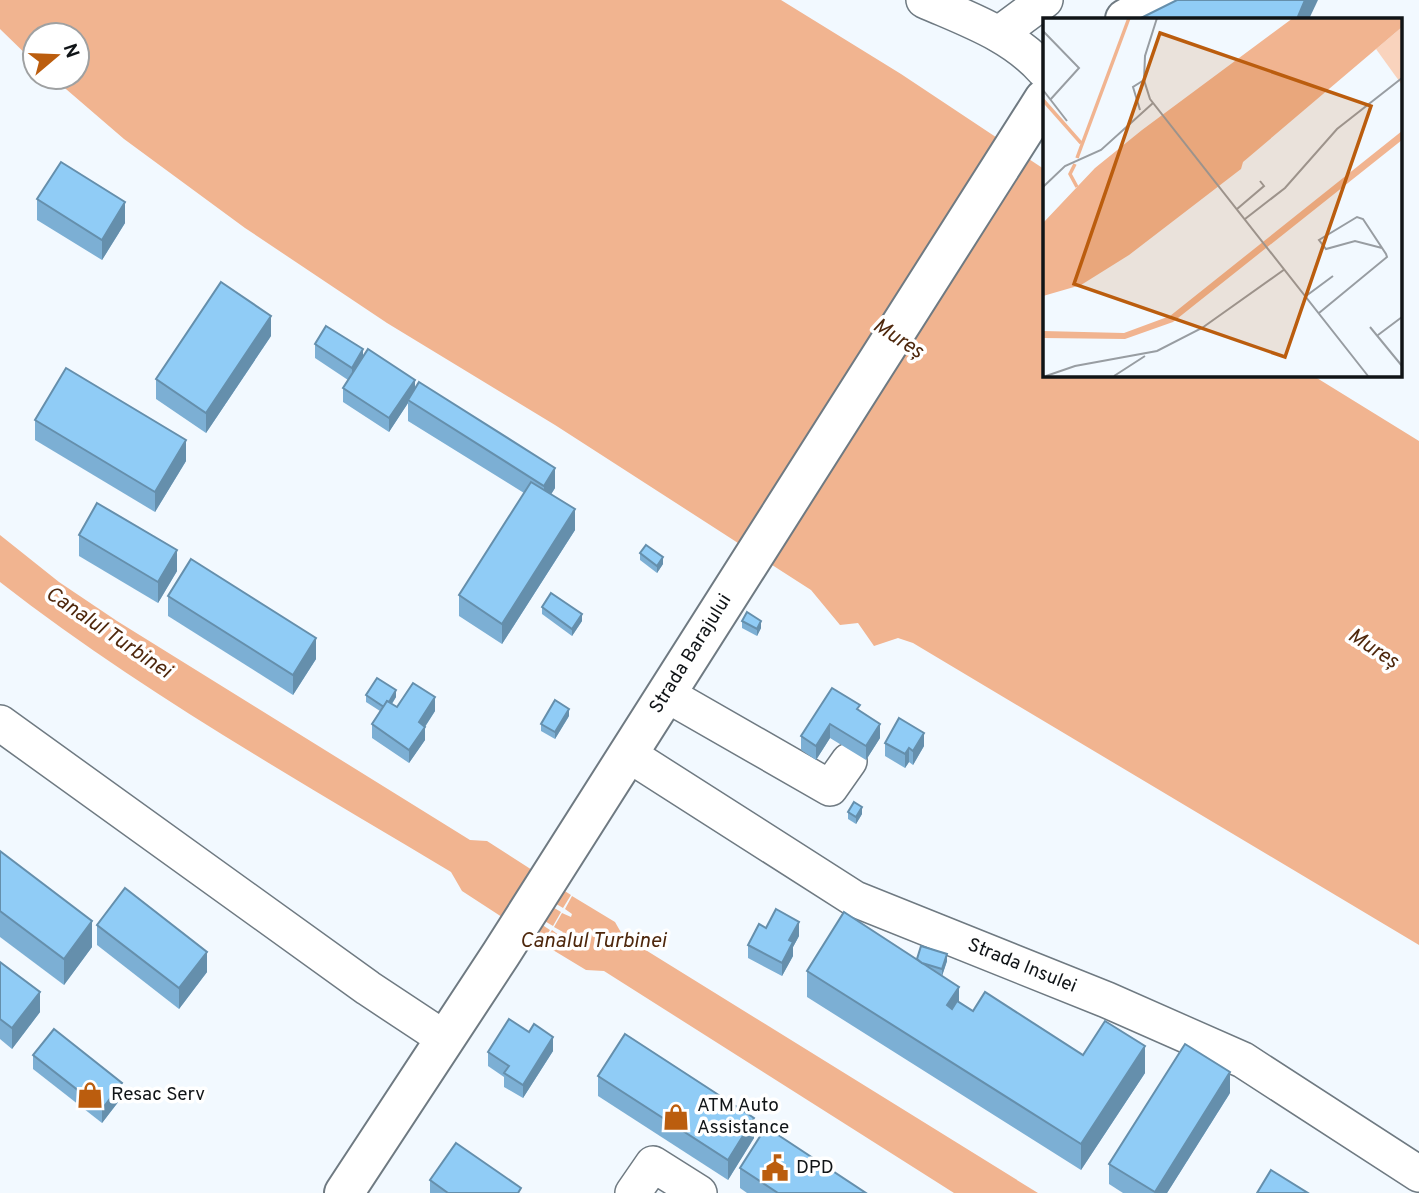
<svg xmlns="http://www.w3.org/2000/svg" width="1419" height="1193" viewBox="0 0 1419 1193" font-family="Overpass,sans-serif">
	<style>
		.forest { fill: #f1b490 }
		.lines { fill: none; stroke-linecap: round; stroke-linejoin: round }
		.minor-casing { stroke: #6f7a82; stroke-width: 38 }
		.major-casing { stroke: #6f7a82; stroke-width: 42 }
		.minor { stroke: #fff; stroke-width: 35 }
		.major { stroke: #fff; stroke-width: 38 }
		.wall { fill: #7cafd4 }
		.shaded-wall { fill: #658fac }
		.building { fill: #90ccf6; stroke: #658fac; stroke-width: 2 }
		.labels { text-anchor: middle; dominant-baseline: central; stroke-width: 7; stroke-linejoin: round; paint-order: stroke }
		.street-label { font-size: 19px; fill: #101417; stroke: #fff }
		.poi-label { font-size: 19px; fill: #101417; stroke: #fff; text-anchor: start }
		.water-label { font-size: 21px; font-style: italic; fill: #4f280d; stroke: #fff }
		.inset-river { fill: none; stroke: #f1b490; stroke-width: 3.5 }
		.inset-road { fill: none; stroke: #989da2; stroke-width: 2 }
		.view { fill: #bb5d0e; fill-opacity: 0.15; stroke: #bb5d0e; stroke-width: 3.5 }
		.inset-edge { fill: none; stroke: #101417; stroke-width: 3.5 }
	</style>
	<rect width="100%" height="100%" fill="#f2f9ff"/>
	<g class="forest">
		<path d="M0 0H781L901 74 1044 169V374L1312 375 1419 441V945L913 643 898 638 874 646 858 623 840 625 811 590 555 425 387 323 245 228 124 139 52 77H77V35H35V63L0 29Z"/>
		<path d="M0 535 59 582 117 621 470 840 487 841 571 895 563 908 553 902 551 906 561 912 553 926 543 920 541 924 550 930 542 943 462 891 451 872C298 780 141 692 0 582Z"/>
		<path d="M572 896 615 922 623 936 1038 1193H954L604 971 586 970 543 944 552 930 560 936 563 932 554 927 562 913 571 917 572 914 565 909Z"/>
	</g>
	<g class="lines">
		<defs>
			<g id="minor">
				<path d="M924 0C967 19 1012 34 1044 70"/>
				<path d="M999 34 1045 0"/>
				<path d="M666 694 830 788 849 761"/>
				<path d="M0 723 368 988 445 1039"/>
				<path d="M628 754 855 899 1107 1000 1243 1060 1419 1174"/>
				<path d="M633 1193 653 1164 699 1193"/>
			</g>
			<g id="major">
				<path d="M1125 19 1158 0"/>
				<path d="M344 1193 501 954 1044 99"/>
			</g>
		</defs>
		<use href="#minor" class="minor-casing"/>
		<use href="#major" class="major-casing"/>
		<use href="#minor" class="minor"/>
		<use href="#major" class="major"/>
	</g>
	<g class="wall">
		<path d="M37 199 125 223 102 260 37 220Z"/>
		<path d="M271 336 206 433 156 399V379Z"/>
		<path d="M315 344 363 357 415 390 555 488 551 494 575 530 502 644 459 616V595L524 493 408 421V403L389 432 343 402V388L348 380 315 358Z"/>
		<path d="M35 420 186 461 155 512 35 440Z"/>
		<path d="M79 535 177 571 158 603 79 556Z"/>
		<path d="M640 553 663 564 657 573 640 560Z"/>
		<path d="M168 596 316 659 293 695 168 616Z"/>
		<path d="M542 607 582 621 572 636 542 614Z"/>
		<path d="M742 621 761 628 757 636 742 628Z"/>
		<path d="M366 695 396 697 392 704 397 707 435 711 425 727V740L409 763 372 738V724L380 711 366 702Z"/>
		<path d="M860 711 880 738 866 760 830 738 816 760 801 750V736Z"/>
		<path d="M569 716 555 739 541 731V724Z"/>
		<path d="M885 743 924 746 913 765 909 762 905 768 885 756Z"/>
		<path d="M848 812 862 814 856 824 848 819Z"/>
		<path d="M0 851 92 947 64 985 0 937Z"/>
		<path d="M97 925 207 972 179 1009 97 945Z"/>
		<path d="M766 928 799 936 793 947V956L782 976 748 958V945Z"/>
		<path d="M917 959 947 961 942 976 959 1002 973 1011 1083 1055 1145 1073 1081 1170 807 997V971Z"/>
		<path d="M0 962 40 1012 12 1049 0 1039Z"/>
		<path d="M553 1051 523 1098 504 1087V1077L488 1066V1052Z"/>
		<path d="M33 1055 122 1097 102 1123 33 1069Z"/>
		<path d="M598 1076 754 1138 728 1180 598 1096Z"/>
		<path d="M1230 1093 1167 1193H1123L1109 1184V1164Z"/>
		<path d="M740 1168 866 1193H747L740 1188Z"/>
		<path d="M430 1180 521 1193H430Z"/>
	</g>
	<g class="shaded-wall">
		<path d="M1305 0H1318L1309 19H1297Z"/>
		<path d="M125 202V223L102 260V240Z"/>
		<path d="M271 316V336L206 433V413Z"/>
		<path d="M363 349V363L352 382V368Z"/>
		<path d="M415 380V394L408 400V403L389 432V418Z"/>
		<path d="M186 440V461L155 512V492Z"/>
		<path d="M555 468V488L544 506V486Z"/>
		<path d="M575 509V530L502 644V624Z"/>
		<path d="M177 550V571L158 603V582Z"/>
		<path d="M663 557V564L657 573V566Z"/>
		<path d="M582 614V621L572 636V629Z"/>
		<path d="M761 621V628L757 636V629Z"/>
		<path d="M316 638V659L293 695V675Z"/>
		<path d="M396 690V697L385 714V707Z"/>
		<path d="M435 697V711L424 728 425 727V740L409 763V750L419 722Z"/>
		<path d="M569 709V716L555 739V732Z"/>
		<path d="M830 724V738L816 760V746Z"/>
		<path d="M880 724V738L866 760V746Z"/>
		<path d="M924 733V746L913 765V751Z"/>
		<path d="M909 748V762L905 768V754Z"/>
		<path d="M862 807V814L856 824V817Z"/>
		<path d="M92 921V947L64 985V959Z"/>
		<path d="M799 922V936L793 947V956L782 976V963L789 940Z"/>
		<path d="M207 952V972L179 1009V988Z"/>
		<path d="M947 954V961L942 976V969Z"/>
		<path d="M959 987V1013L947 1005Z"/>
		<path d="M40 992V1012L12 1049V1028Z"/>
		<path d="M553 1037V1051L523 1098V1085Z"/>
		<path d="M1145 1046V1073L1081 1170V1144Z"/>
		<path d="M1230 1072V1093L1167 1193H1155Z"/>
		<path d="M122 1083V1097L102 1123V1109Z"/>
		<path d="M754 1118V1138L728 1180V1160Z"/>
	</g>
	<g class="building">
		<path d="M1177 0H1305L1297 19H1139Z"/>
		<path d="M61 162 125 202 102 240 37 199Z"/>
		<path d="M221 282 271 316 206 413 156 379Z"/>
		<path d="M326 326 363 349 352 368 315 344Z"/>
		<path d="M368 349 415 380 389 418 343 388Z"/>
		<path d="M66 368 186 440 155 492 35 420Z"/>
		<path d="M419 382 555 468 544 486 408 400Z"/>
		<path d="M531 482 575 509 502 624 459 595Z"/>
		<path d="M97 503 177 550 158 582 79 535Z"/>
		<path d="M646 545 663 557 657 566 640 553Z"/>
		<path d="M191 559 316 638 293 675 168 596Z"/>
		<path d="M551 593 582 614 572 629 542 607Z"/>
		<path d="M747 612 761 621 757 629 742 621Z"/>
		<path d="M377 678 396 690 389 702 387 701 384 707 366 695Z"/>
		<path d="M413 683 435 697 419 722 425 727 409 750 372 724 387 701 397 707Z"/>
		<path d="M832 688 860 705 857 709 880 724 866 746 830 724 816 746 801 736Z"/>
		<path d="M555 700 569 709 555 732 541 724Z"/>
		<path d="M899 718 924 733 913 751 909 748 905 754 885 743Z"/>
		<path d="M854 802 862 807 856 817 848 812Z"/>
		<path d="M0 851 92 921 64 959 0 911Z"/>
		<path d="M125 888 207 952 179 988 97 925Z"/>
		<path d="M776 909 799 922 789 940 793 942 782 963 748 945 759 924 766 928Z"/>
		<path d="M844 912 959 987 947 1005 952 1009 957 1001 973 1011 985 992 1083 1055 1105 1021 1145 1046 1081 1144 807 971Z"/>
		<path d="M921 946 947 954 942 969 922 963 917 959Z"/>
		<path d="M0 962 40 992 12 1028 0 1019Z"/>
		<path d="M509 1019 529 1032 534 1024 553 1037 523 1085 504 1073 509 1066 488 1052Z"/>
		<path d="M54 1029 122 1083 102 1109 33 1055Z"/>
		<path d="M625 1034 754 1118 728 1160 598 1076Z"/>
		<path d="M1185 1044 1230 1072 1155 1192 1109 1164Z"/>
		<path d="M766 1127 866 1193H778L740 1168Z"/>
		<path d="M456 1143 521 1188 518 1193H448L430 1180Z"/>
		<path d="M1271 1170 1308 1193H1257Z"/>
	</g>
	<defs>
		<symbol id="shop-bare" viewBox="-9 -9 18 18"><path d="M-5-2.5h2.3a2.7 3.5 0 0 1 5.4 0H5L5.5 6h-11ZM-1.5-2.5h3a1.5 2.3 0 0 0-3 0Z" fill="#bb5d0e" stroke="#fff" stroke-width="2.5" paint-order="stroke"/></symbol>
		<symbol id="civic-bare" viewBox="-9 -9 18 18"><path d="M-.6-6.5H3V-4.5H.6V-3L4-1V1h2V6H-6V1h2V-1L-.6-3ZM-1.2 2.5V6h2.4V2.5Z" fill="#bb5d0e" stroke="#fff" stroke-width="2.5" paint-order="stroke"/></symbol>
	</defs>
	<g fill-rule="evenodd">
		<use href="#shop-bare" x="71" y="1076" width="38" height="38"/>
		<use href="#shop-bare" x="657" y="1098" width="38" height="38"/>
		<use href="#civic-bare" x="756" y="1149" width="38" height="38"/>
	</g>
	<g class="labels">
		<g class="street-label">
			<text transform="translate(691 654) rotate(-58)">Strada Barajului</text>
			<text transform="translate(1022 966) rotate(22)">Strada Insulei</text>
		</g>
		<g class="poi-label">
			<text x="111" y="1095">Resac Serv</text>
			<text x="697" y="1106">ATM Auto<tspan x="697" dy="22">Assistance</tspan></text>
			<text x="796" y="1168">DPD</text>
		</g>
		<g class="water-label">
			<text transform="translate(898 339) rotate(33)">Mureș</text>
			<text transform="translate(108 633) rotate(34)">Canalul Turbinei</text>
			<text transform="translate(1373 649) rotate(33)">Mureș</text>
			<text x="593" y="941">Canalul Turbinei</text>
		</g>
	</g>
	<g transform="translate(1043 18)">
		<rect width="359" height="359" fill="#f2f9ff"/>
		<path d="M359 9V67L333 31Z" fill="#f9d3bd"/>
		<path d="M250 0H359V9L200 144 198 151 86 237 38 267 0 278V205L52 150 99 112ZM359 113V122L130 304 82 321 0 320V313L81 315 127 298Z" fill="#f1b490"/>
		<path class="inset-river" d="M0 82 38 125M34 140 86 0M32 146 27 156 34 169"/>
		<path class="inset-road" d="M114 0 102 38 101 62 107 81 325 358M0 13 36 50 7 82M0 72 24 103M97 92 90 69 101 62M0 169 22 148 58 132 110 85M194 191 221 168 217 163M202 201 242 170 294 111 359 60M263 278 290 258M276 295 344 239 343 236 320 201 314 199 276 222 283 231 312 223 339 230M327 309 359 348M335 317 359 299M3 358 32 348 114 333 159 310 242 251M71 358 102 338"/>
		<path class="view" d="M117 15 328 88 242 339 31 266Z"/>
		<rect width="359" height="359" class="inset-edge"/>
	</g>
	<g transform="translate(56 56) rotate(71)"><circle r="33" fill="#ffffff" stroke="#9fa1a2" stroke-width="2"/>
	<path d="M0-5L12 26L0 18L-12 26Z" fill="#bb5d0e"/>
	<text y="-10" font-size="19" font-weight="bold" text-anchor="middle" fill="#101417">N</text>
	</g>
</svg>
